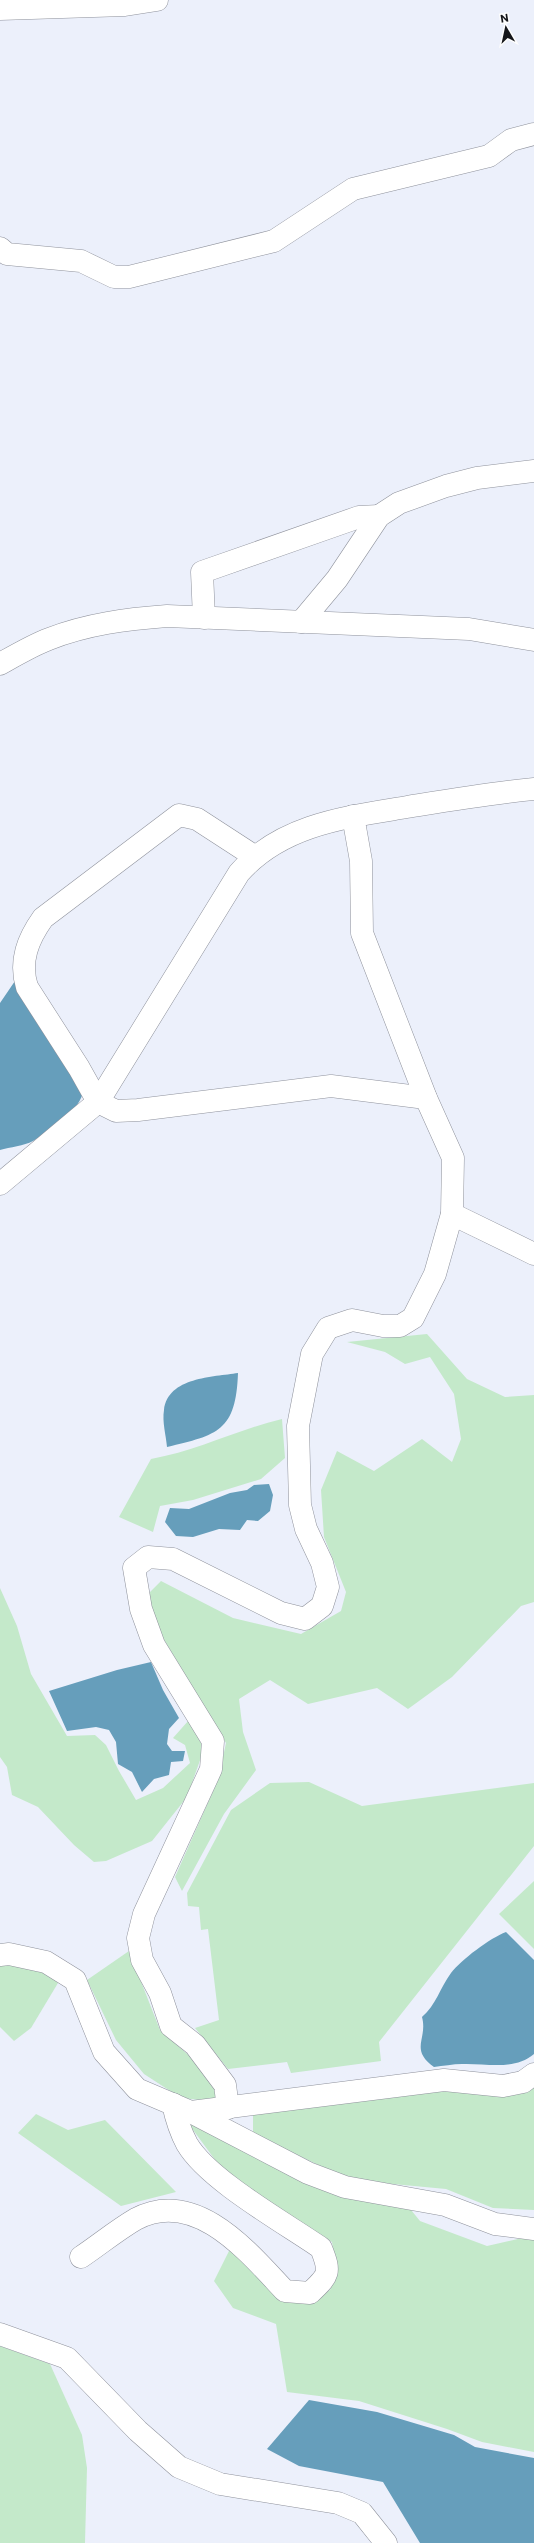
<svg xmlns="http://www.w3.org/2000/svg" width="534" height="2543" viewBox="0 0 534 2543" font-family="Commissioner,sans-serif">
	<style>
		.green { fill: #c4e9ca }
		.water { fill: #669ebb }
		.lines { fill: none; stroke-linecap: round; stroke-linejoin: round }
		.minor-casing { stroke: #8f929c; stroke-width: 23 }
		.minor { stroke: #fff; stroke-width: 22 }
	</style>
	<rect width="100%" height="100%" fill="#ecf0fb"/>
	<g class="green">
		<path d="M427 1334 467 1379 505 1397 534 1395V1602L521 1606 452 1677 408 1709 377 1688 308 1704 270 1680 239 1699 243 1732 256 1770 224 1814 182 1891 175 1877 218 1780 226 1743 157 1628 147 1595 161 1581 233 1618 301 1634 341 1611 346 1592 324 1537 321 1490 337 1451 374 1471 422 1439 452 1462 461 1439 454 1394 430 1357 405 1364 385 1352 347 1342Z"/>
		<path d="M282 1419 285 1458 261 1479 193 1500 160 1506 153 1532 119 1517 151 1459C197 1451 236 1430 282 1419Z"/>
		<path d="M0 1588 17 1626 31 1674 67 1736 95 1735 106 1745 119 1771 136 1800 163 1788 190 1763 185 1745 173 1738 189 1720 204 1749 187 1797 152 1841 106 1861 94 1862 74 1845 38 1807 12 1795 7 1767 0 1757Z"/>
		<path d="M309 1782 362 1806 534 1783V1846L379 2042 381 2061 291 2073 287 2062 228 2069 195 2028 219 2020 208 1929 201 1930 199 1907 188 1906 187 1893 231 1810 270 1783Z"/>
		<path d="M534 1881V1949L499 1914Z"/>
		<path d="M129 1951 160 2030 193 2059 218 2094 211 2101 181 2098 144 2074 116 2040 87 1980Z"/>
		<path d="M0 1961 40 1965 58 1983 31 2028 14 2041 0 2027Z"/>
		<path d="M534 2085V2210L493 2208 446 2189 350 2180 253 2134V2112L442 2088Z"/>
		<path d="M36 2114 68 2130 105 2120 176 2192 121 2206 18 2133Z"/>
		<path d="M185 2119 407 2205 420 2221 487 2246 531 2236 534 2237V2452L482 2442 447 2429 359 2401 287 2392 276 2324 233 2308 214 2281 230 2249 306 2302 330 2290 337 2272 332 2242 224 2172Z"/>
		<path d="M0 2346 50 2364 82 2435 87 2468 85 2543H0Z"/>
	</g>
	<g class="water">
		<path d="M15 981 84 1089C80 1111 53 1130 33 1141 24 1146 10 1147 0 1150V1003Z"/>
		<path d="M238 1373C236 1431 218 1435 167 1447 166 1435 162 1422 164 1410 168 1377 213 1377 238 1373Z"/>
		<path d="M269 1484 273 1495 270 1511 258 1521 247 1520 240 1530 219 1529 193 1537 176 1536 165 1522 170 1508 189 1509 230 1493 247 1490 254 1485Z"/>
		<path d="M151 1662 163 1690 179 1718 169 1729 167 1744 172 1751H185L183 1761 171 1762 169 1775 154 1779 142 1792 132 1772 118 1764 116 1742 109 1730 96 1727 67 1731 49 1691 117 1670Z"/>
		<path d="M506 1932 534 1960V2054C514 2071 486 2063 462 2064 453 2064 443 2066 434 2067 409 2049 428 2039 422 2017 436 2005 440 1988 451 1973 461 1960 490 1938 506 1932Z"/>
		<path d="M309 2400 377 2412 454 2435 475 2447 534 2458V2543H420L383 2482 299 2466 267 2449Z"/>
	</g>
	<g class="lines">
		<defs>
			<g id="minor">
				<path d="M0 9 125 5 157 0"/>
				<path d="M0 248 7 254 81 261 114 277H129L274 241 353 189 489 156 511 140 534 134"/>
				<path d="M204 618 202 572 359 517 379 516"/>
				<path d="M301 622 337 579 379 516 399 503 446 486 477 478 534 471"/>
				<path d="M0 664C16 655 33 645 49 639 87 624 127 619 167 616L469 629 534 640"/>
				<path d="M254 856 197 819 179 815 43 918C28 939 19 961 27 987L79 1068 98 1102 116 1111 138 1110 331 1086 426 1098"/>
				<path d="M0 1184 98 1102 239 873C282 824 347 817 407 807 450 800 491 793 534 789"/>
				<path d="M452 1214 534 1254"/>
				<path d="M0 1955 9 1954 46 1962 75 1980 104 2052 137 2089 191 2112 444 2080 503 2086 523 2082 534 2074"/>
				<path d="M228 2108 225 2085 195 2045 171 2026 160 1993 142 1960 138 1938 144 1914 211 1769 213 1741 154 1645 141 1609 134 1568 148 1557 173 1559 281 1613 305 1619 322 1606 328 1587 322 1563 306 1529 300 1505 298 1426 312 1354 328 1328 352 1320 383 1326H400L413 1318 435 1274 452 1214 453 1158 426 1098 362 933 361 861 353 816"/>
				<path d="M191 2112 308 2173 345 2187 445 2205 495 2224 534 2229"/>
				<path d="M81 2257C99 2245 117 2230 136 2219 196 2187 249 2253 285 2291L310 2293C329 2275 331 2273 321 2248 285 2223 208 2180 187 2144 180 2131 176 2118 173 2104"/>
				<path d="M0 2334 67 2358 138 2431 179 2467 220 2484 338 2503 362 2513 386 2543"/>
			</g>
		</defs>
		<use href="#minor" class="minor-casing"/>
		<use href="#minor" class="minor"/>
	</g>
	<g transform="translate(506 28) rotate(351)" stroke="#fdfdfd" stroke-width="3" paint-order="stroke">
	<path d="M0-3L7 15L0 10L-7 15Z" fill="#15161a"/>
	<text y="-6" font-size="11" font-weight="bold" text-anchor="middle" fill="#15161a">N</text>
	</g>
</svg>
